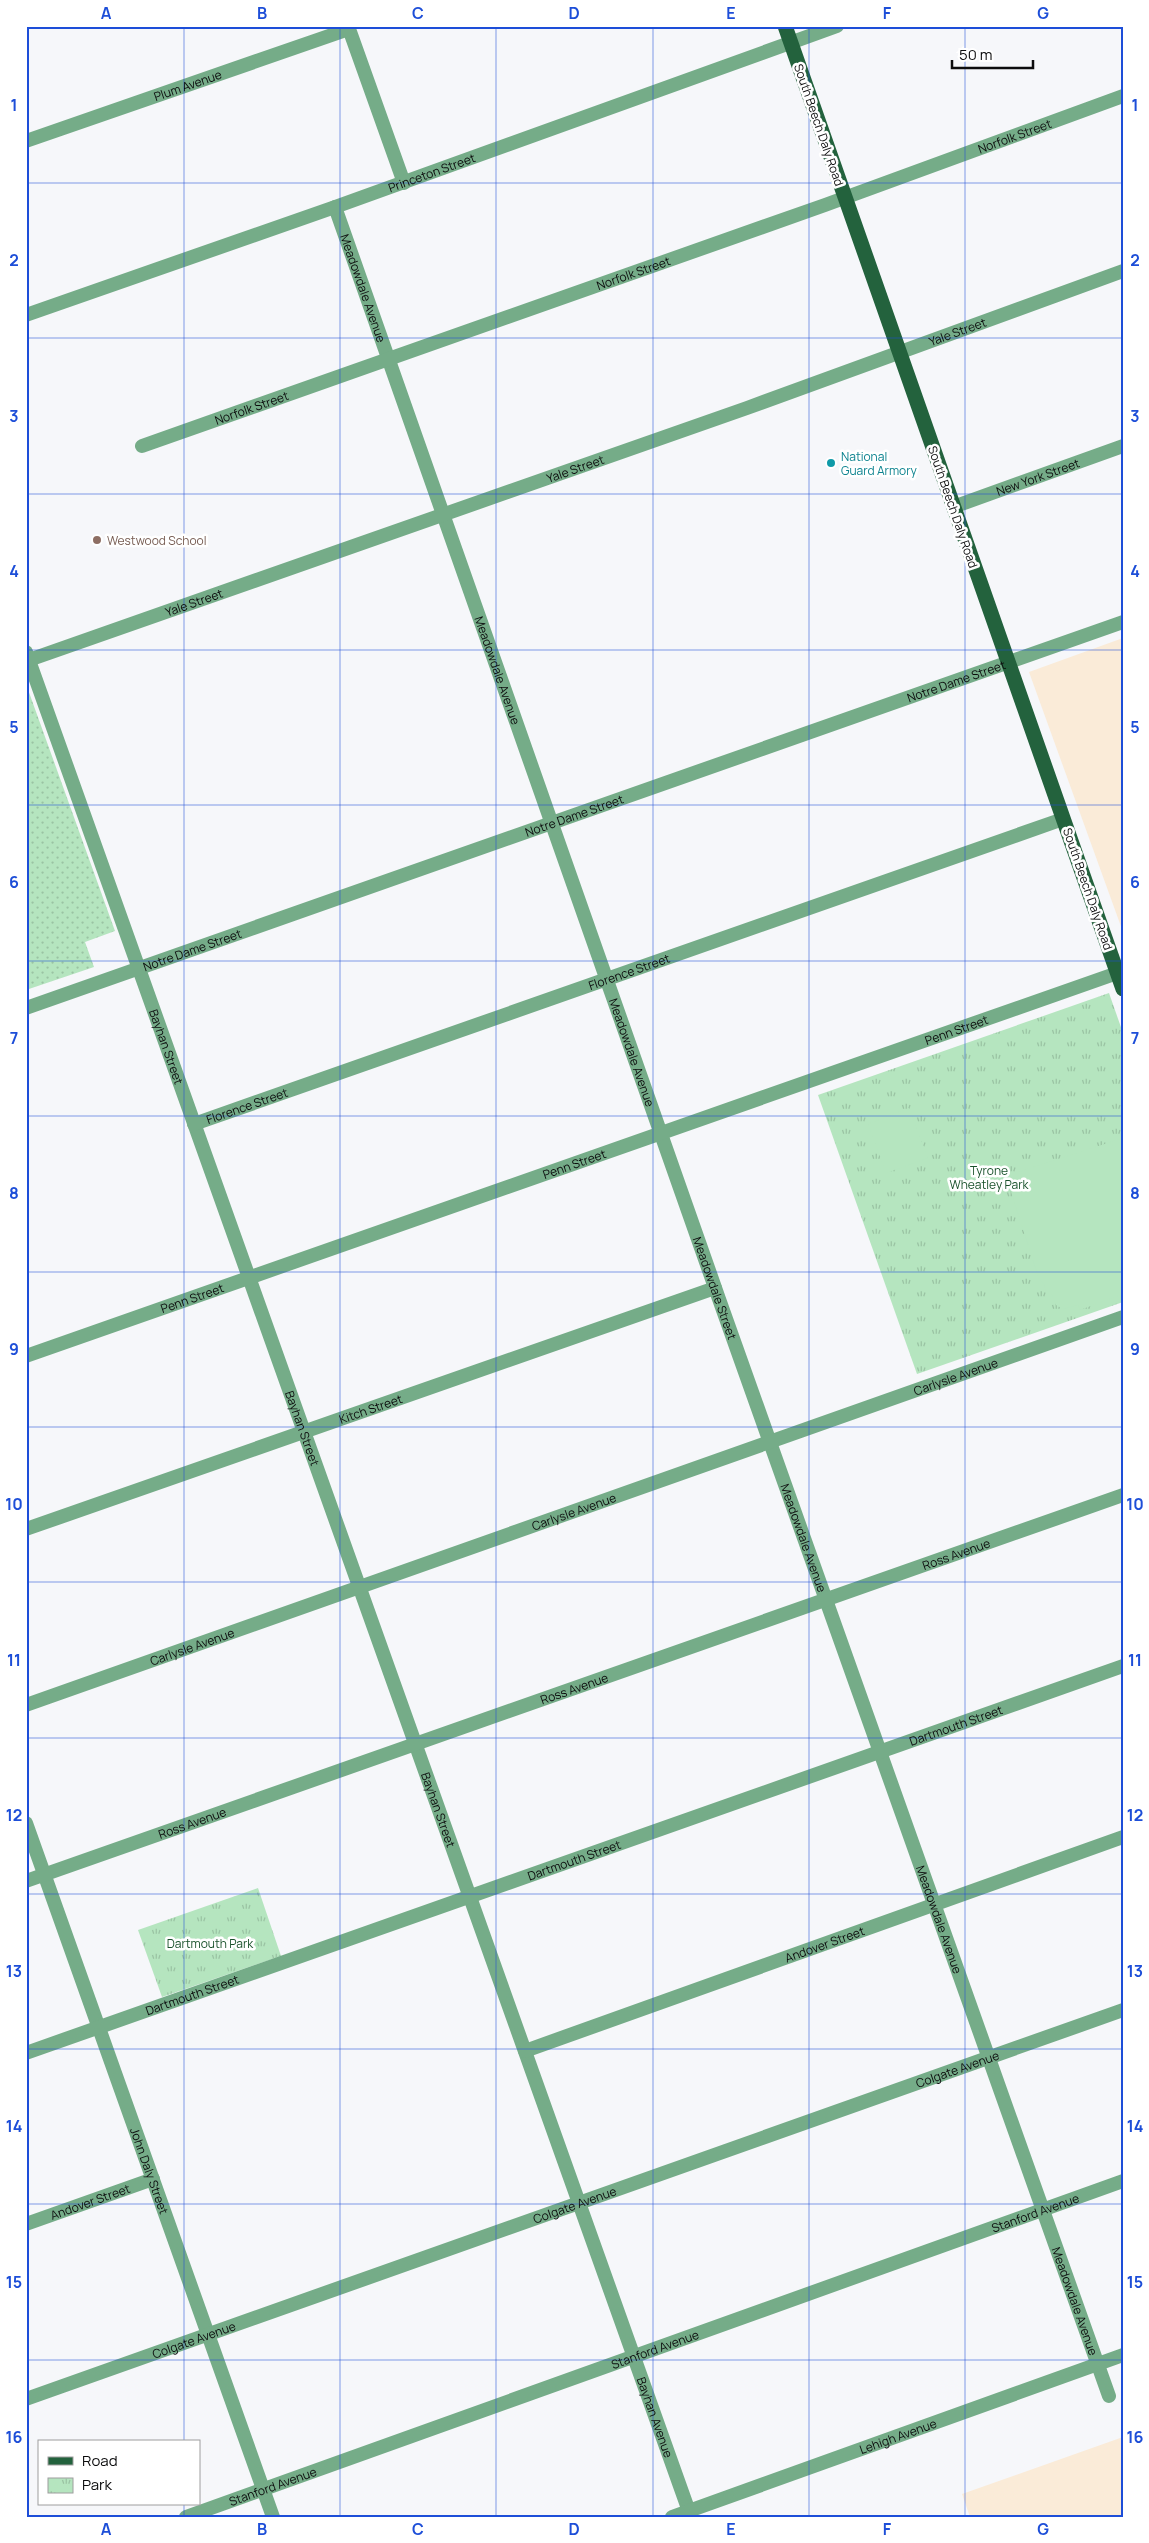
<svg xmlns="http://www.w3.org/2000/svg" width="1149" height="2543" viewBox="0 0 1149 2543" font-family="Manrope,sans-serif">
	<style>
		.education { fill: #faebd8 }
		.grass { fill: url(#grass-dots) }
		.park { fill: url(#park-tufts) }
		.pitch { fill: #b5e5bf }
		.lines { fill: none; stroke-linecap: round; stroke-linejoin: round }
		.minor { stroke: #75ac88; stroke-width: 14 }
		.major { stroke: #23623d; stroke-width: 15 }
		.grid { fill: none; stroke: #1d4ed8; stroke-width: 1; stroke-opacity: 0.55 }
		.culture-dot { fill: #0f9aa8; stroke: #fff; stroke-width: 2 }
		.education-dot { fill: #8d6e63; stroke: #fff; stroke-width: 2 }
		.labels { text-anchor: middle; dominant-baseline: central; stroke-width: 5; stroke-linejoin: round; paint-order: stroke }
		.street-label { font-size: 12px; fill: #0c0c0d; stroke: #fff }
		.culture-label { font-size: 12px; fill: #0d838f; stroke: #fff; text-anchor: start }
		.education-label { font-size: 12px; fill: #785e54; stroke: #fff; text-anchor: start }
		.park-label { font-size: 12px; fill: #1a522c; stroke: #fff }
		.neatline { fill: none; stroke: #1d4ed8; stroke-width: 2 }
		.grid-label { font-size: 16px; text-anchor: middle; font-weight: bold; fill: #1d4ed8 }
	</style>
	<defs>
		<pattern id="grass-dots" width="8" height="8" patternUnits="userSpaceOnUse" patternTransform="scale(1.25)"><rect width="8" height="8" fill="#b5e5bf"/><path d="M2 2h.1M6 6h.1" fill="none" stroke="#9ac3a3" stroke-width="1.8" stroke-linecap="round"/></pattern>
		<pattern id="park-tufts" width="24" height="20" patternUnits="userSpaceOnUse" patternTransform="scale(1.25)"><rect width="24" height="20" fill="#b5e5bf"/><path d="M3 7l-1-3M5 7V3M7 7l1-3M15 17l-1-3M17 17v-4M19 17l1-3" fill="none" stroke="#9ac3a3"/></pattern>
	</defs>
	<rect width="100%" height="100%" fill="#f6f7fa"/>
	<g class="education">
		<path d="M1123 638V932L1029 672Z"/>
		<path d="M1123 2437V2517H970L962 2494Z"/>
	</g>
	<path class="grass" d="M26 684 115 931 85 942 94 967 26 990Z"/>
	<g class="park">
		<path d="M1109 993 1123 1033V1302L917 1374 818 1095Z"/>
		<path d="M258 1888 281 1956 162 1997 138 1930Z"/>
	</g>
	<g class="pitch">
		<path d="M909 1108 928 1158 886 1173 868 1124Z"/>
		<path d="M1123 1138V1294L1080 1310 1078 1305 1063 1309 1056 1305 1051 1292 1046 1293 1044 1284 1039 1279 1006 1176Z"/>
	</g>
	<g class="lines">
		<g class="minor">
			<path d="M348 26 404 183"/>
			<path id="s1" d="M26 141 349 29"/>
			<path id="s2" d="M335 207 719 1299 1109 2396"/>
			<path id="s3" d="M26 315 335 207 837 26"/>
			<path id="s4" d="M142 446 825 205 1123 96"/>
			<path id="s5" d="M953 507 1123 446"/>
			<path id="s6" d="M26 652 691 2517"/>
			<path id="s7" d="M26 661 747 408 1123 271"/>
			<path id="s8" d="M26 1008 1123 622"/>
			<path id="s9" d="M194 1124 1063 819"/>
			<path id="s10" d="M26 1356 1123 971"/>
			<path id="s11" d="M26 1529 715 1288"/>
			<path id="s12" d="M26 1705 1123 1317"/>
			<path id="s13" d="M26 1823 273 2517"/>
			<path id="s14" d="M26 1881 1123 1495"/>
			<path id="s15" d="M525 2051 1123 1837"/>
			<path id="s16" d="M26 2053 1123 1666"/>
			<path id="s17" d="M26 2224 153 2179"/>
			<path id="s18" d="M26 2399 1123 2010"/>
			<path id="s19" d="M186 2517 1123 2181"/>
			<path id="s20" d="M672 2517 1123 2355"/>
		</g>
		<path class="major" d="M785 26 1123 989"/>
	</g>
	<path class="grid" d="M184 26V2442M340 26V2517M496 26V2517M653 26V2517M809 26V2517M965 26V2517M26 183H1123M26 338H1123M26 494H1123M26 650H1123M26 805H1123M26 961H1123M26 1116H1123M26 1272H1123M26 1427H1123M26 1582H1123M26 1738H1123M26 1894H1123M26 2049H1123M26 2204H1123M26 2360H1123M184 2504V2517"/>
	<circle class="culture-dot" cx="831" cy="463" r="5"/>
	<circle class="education-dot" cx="97" cy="540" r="5"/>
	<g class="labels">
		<g class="street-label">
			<text stroke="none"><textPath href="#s1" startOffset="171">Plum Avenue</textPath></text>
			<text transform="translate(819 125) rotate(71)">South Beech Daly Road</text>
			<text stroke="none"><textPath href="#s4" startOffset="926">Norfolk Street</textPath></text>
			<text stroke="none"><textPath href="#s3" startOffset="430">Princeton Street</textPath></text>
			<text stroke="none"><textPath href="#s4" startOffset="521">Norfolk Street</textPath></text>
			<text stroke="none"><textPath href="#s2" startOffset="86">Meadowdale Avenue</textPath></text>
			<text stroke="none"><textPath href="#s7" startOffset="988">Yale Street</textPath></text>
			<text stroke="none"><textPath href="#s4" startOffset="116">Norfolk Street</textPath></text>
			<text stroke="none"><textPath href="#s7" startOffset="582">Yale Street</textPath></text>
			<text stroke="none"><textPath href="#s5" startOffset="90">New York Street</textPath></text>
			<text transform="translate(953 507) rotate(71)">South Beech Daly Road</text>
			<text stroke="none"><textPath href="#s7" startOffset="178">Yale Street</textPath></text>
			<text stroke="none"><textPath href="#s2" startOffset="491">Meadowdale Avenue</textPath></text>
			<text stroke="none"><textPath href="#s8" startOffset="986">Notre Dame Street</textPath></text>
			<text stroke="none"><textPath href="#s8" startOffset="581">Notre Dame Street</textPath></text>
			<text transform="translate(1088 889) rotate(71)">South Beech Daly Road</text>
			<text stroke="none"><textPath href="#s8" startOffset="176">Notre Dame Street</textPath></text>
			<text stroke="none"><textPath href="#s9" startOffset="461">Florence Street</textPath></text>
			<text stroke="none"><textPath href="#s10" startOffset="986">Penn Street</textPath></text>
			<text stroke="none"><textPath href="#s6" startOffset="419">Bayhan Street</textPath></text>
			<text stroke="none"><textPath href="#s2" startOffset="896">Meadowdale Avenue</textPath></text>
			<text stroke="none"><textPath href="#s9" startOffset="56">Florence Street</textPath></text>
			<text stroke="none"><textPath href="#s10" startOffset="581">Penn Street</textPath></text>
			<text stroke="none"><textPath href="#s2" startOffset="1146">Meadowdale Street</textPath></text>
			<text stroke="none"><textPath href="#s10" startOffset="176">Penn Street</textPath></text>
			<text stroke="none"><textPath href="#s12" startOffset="986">Carlysle Avenue</textPath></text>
			<text stroke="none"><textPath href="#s11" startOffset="365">Kitch Street</textPath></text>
			<text stroke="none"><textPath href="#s6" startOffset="824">Bayhan Street</textPath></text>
			<text stroke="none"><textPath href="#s12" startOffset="581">Carlysle Avenue</textPath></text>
			<text stroke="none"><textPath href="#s2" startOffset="1411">Meadowdale Avenue</textPath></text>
			<text stroke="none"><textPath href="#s14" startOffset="986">Ross Avenue</textPath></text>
			<text stroke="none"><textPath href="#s12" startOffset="176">Carlysle Avenue</textPath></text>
			<text stroke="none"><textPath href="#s14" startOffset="581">Ross Avenue</textPath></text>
			<text stroke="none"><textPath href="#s16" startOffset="986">Dartmouth Street</textPath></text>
			<text stroke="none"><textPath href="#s6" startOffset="1229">Bayhan Street</textPath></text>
			<text stroke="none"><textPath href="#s14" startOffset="176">Ross Avenue</textPath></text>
			<text stroke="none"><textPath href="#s16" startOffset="581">Dartmouth Street</textPath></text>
			<text stroke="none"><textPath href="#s2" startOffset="1816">Meadowdale Avenue</textPath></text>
			<text stroke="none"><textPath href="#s15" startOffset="318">Andover Street</textPath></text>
			<text stroke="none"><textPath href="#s16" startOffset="176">Dartmouth Street</textPath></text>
			<text stroke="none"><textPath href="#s18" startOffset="988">Colgate Avenue</textPath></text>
			<text stroke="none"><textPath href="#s13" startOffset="369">John Daly Street</textPath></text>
			<text stroke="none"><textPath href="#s17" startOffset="68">Andover Street</textPath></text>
			<text stroke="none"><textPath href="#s18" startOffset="582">Colgate Avenue</textPath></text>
			<text stroke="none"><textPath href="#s19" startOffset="902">Stanford Avenue</textPath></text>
			<text stroke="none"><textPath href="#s2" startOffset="2221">Meadowdale Avenue</textPath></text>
			<text stroke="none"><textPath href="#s18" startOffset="178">Colgate Avenue</textPath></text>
			<text stroke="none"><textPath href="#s19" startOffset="498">Stanford Avenue</textPath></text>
			<text stroke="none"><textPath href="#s6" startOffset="1874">Bayhan Avenue</textPath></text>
			<text stroke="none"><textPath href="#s20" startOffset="240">Lehigh Avenue</textPath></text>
			<text stroke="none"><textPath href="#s19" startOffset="92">Stanford Avenue</textPath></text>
		</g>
		<g class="culture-label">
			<text x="841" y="456">National<tspan x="841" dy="14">Guard Armory</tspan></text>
		</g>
		<g class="education-label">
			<text x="107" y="540">Westwood School</text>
		</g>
		<g class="park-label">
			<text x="989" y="1170">Tyrone<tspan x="989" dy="14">Wheatley Park</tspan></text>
			<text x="210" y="1943">Dartmouth Park</text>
		</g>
	</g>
	<rect width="1149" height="2543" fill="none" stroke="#ffffff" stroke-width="55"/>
	<rect x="38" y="2440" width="162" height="65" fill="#ffffff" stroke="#9e9e9e"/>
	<rect x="48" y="2457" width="25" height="8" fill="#23623d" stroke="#9e9e9e"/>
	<text x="82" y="2466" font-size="15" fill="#0c0c0d">Road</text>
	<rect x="48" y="2478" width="25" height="15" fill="url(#park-tufts)" stroke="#9e9e9e"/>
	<text x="82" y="2490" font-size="15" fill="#0c0c0d">Park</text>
	<path d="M952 60v8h81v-8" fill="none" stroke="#0c0c0d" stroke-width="2.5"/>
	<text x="959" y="60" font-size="15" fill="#0c0c0d" stroke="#ffffff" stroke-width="4" paint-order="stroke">50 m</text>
	<rect x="28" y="28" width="1094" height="2488" class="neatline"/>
	<g class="grid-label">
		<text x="106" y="19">A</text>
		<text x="262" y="19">B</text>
		<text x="418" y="19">C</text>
		<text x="574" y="19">D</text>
		<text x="731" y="19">E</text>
		<text x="887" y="19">F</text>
		<text x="1043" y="19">G</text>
		<text x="14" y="111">1</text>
		<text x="1135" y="111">1</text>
		<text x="14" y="266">2</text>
		<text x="1135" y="266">2</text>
		<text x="14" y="422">3</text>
		<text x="1135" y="422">3</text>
		<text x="14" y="577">4</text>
		<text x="1135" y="577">4</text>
		<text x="14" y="733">5</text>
		<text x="1135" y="733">5</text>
		<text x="14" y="888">6</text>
		<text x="1135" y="888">6</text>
		<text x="14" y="1044">7</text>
		<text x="1135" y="1044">7</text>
		<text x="14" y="1199">8</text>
		<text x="1135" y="1199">8</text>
		<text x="14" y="1355">9</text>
		<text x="1135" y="1355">9</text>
		<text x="14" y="1510">10</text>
		<text x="1135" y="1510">10</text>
		<text x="14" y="1666">11</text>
		<text x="1135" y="1666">11</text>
		<text x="14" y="1821">12</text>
		<text x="1135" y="1821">12</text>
		<text x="14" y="1977">13</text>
		<text x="1135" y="1977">13</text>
		<text x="14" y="2132">14</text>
		<text x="1135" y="2132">14</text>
		<text x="14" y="2288">15</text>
		<text x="1135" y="2288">15</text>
		<text x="14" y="2443">16</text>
		<text x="1135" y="2443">16</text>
		<text x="106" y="2535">A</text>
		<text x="262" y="2535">B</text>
		<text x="418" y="2535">C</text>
		<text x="574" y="2535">D</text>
		<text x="731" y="2535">E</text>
		<text x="887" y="2535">F</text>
		<text x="1043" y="2535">G</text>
	</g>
</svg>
